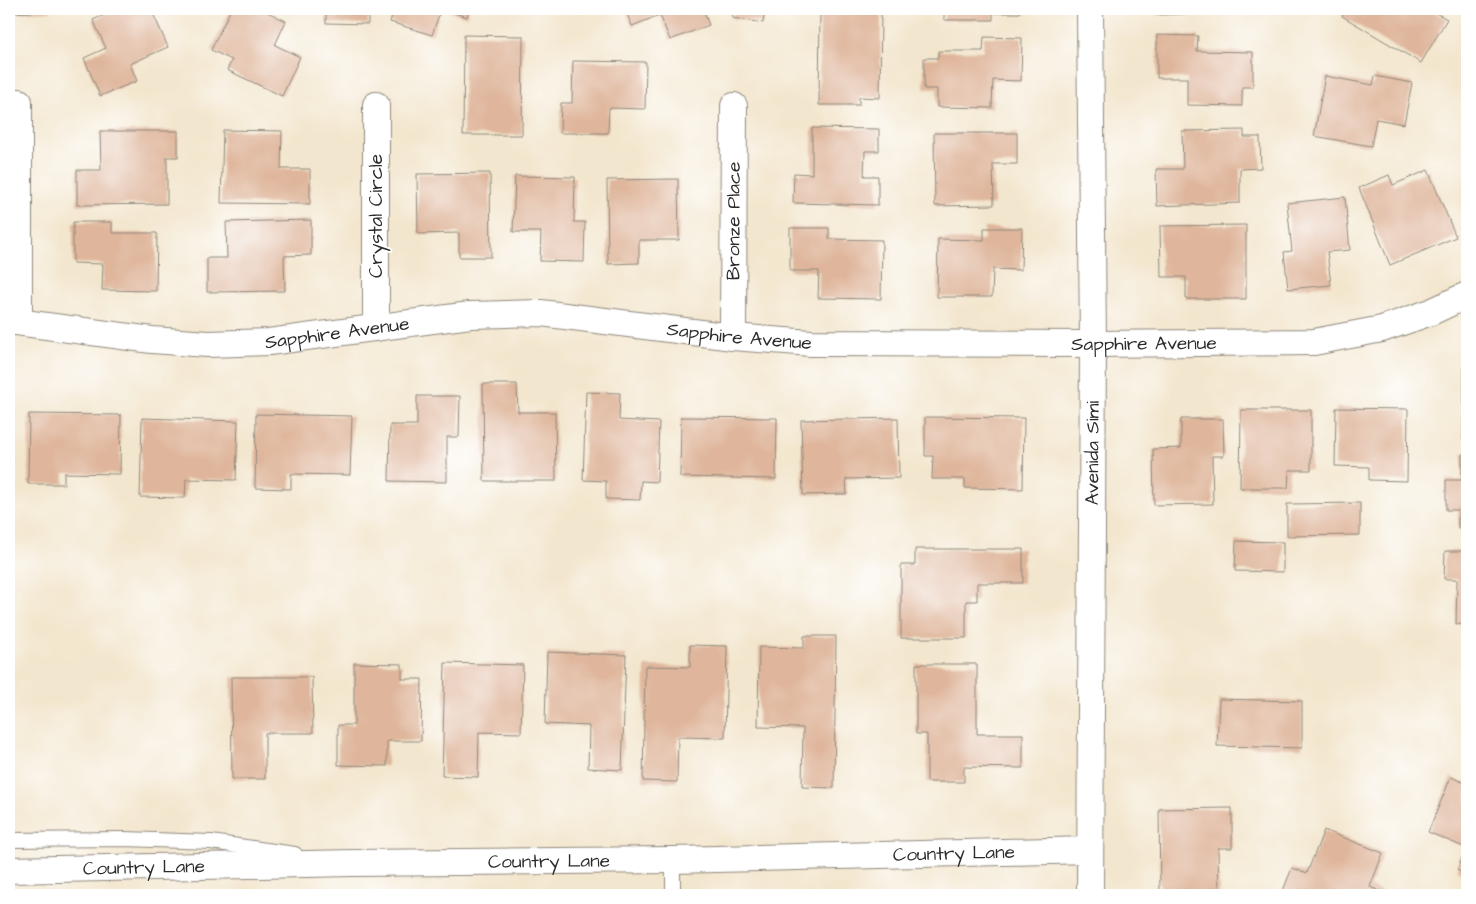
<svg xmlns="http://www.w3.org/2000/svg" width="1476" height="904" viewBox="0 0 1476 904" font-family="'Architects Daughter',sans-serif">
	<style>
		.building { fill: #dfb69b }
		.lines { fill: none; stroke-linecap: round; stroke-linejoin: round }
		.lane-casing { stroke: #8f887c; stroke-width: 16 }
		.street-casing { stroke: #8f887c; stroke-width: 28 }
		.lane { stroke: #fff; stroke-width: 14 }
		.street { stroke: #fff; stroke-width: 26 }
		.labels { text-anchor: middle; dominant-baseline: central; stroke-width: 4; stroke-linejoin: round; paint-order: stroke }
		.street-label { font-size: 19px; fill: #2b2b2b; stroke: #fff }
	</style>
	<rect width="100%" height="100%" fill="#fff"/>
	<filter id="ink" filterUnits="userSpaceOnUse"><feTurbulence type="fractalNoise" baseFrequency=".02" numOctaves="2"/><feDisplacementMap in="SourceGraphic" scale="10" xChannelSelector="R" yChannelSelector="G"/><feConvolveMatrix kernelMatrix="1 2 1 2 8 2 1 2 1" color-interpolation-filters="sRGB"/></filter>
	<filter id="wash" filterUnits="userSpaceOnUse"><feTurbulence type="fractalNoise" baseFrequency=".0096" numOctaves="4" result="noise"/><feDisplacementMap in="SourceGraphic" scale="20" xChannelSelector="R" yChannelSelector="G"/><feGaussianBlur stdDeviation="1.12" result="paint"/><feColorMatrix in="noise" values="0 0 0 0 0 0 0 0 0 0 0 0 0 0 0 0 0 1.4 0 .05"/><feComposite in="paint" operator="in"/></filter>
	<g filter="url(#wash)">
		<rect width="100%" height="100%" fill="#f3e6ce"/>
		<g id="blocks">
			<g class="building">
				<path d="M9 9H50L51 11 9 13Z"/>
				<path d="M118 9H151L168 47 130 64 137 81 100 96 84 58 106 48 93 20Z"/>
				<path d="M231 9H261L286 21 275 45 300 57 282 96 227 70 232 60 211 50Z"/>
				<path d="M326 9H368V24L326 23Z"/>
				<path d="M394 9H441L432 35 390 22Z"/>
				<path d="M442 9H469L467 17Z"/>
				<path d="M625 9H703L709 25 670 40 660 15 632 26Z"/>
				<path d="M734 9H765L763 23 732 18Z"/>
				<path d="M820 9H881L880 98 859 97V105H819Z"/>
				<path d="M944 9H1020V13H993V20H944Z"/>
				<path d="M1156 9H1241V12L1156 15Z"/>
				<path d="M1347 9H1428L1447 19 1421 63 1342 16Z"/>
				<path d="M464 35 523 36 522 135H463Z"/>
				<path d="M1157 35 1198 36 1197 51 1253 52V87H1242V106L1187 105V78H1157Z"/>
				<path d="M984 37 1022 38 1021 81 993 80 992 108 937 107V89H924V58H938V51H983Z"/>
				<path d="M573 61 646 62 645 109 609 108 608 133H560L561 103H572Z"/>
				<path d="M1325 76 1373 85 1375 76 1412 83 1404 124 1376 119 1371 146 1314 136Z"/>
				<path d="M812 128 879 129V151H865L864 176H878V205L793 203 794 173 812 174Z"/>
				<path d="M223 130 282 131 281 169H310V204L221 203Z"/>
				<path d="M1244 130V137H1260L1261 168 1240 169V203L1157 206 1156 169H1183L1182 131Z"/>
				<path d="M100 131H178V157H167V204L77 205V170H101Z"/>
				<path d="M934 133H1017V164H993L994 205 935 206Z"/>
				<path d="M1428 170 1456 237 1390 265 1359 188 1389 175 1393 185Z"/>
				<path d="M490 173 491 257H459V233L418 234 417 174Z"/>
				<path d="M515 176 575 177 574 222H585L584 262 540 261 541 232H513Z"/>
				<path d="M678 179 679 240H639V263L608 264 607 180Z"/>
				<path d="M1345 197 1350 250 1327 252 1331 285 1288 289 1284 252 1292 251 1287 203Z"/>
				<path d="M311 220V255L284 256 285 291 207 292V258H227L226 222Z"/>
				<path d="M73 222H112V233H157L156 291 102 290 103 264 73 263Z"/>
				<path d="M1246 225V299H1186V277H1161L1160 226Z"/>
				<path d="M790 228H829V239L882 240 881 299 818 298 819 271H790Z"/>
				<path d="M984 228H1022L1021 270 993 269 992 297H937L938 239 984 240Z"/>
				<path d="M1464 362H1467V438H1463Z"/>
				<path d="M483 384H517L518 412H555L556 481H484Z"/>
				<path d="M586 392 620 393 619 420 659 422 657 482 641 481 640 500 606 499V481L583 480Z"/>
				<path d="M417 396H460L459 437H447V482L389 481 390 425H417Z"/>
				<path d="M1336 408 1408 409 1407 481 1369 480V467L1335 466Z"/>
				<path d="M1241 410H1311V470H1289L1288 488H1240Z"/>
				<path d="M29 414 121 415 120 474 64 473V484H28Z"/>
				<path d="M256 414 352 416 350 475 291 474V489L255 488Z"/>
				<path d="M681 417 777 418 776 479 680 477Z"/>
				<path d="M925 417 1024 418 1023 489 965 488V479H932L933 456H925Z"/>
				<path d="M142 418 238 421 236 480 186 479 185 498 140 497Z"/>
				<path d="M898 418 899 478 846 479 847 494 803 495 801 420Z"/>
				<path d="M1181 419H1223L1224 456H1212L1213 504 1154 505 1153 449 1181 448Z"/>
				<path d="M1462 454H1467V528H1458V510H1446V480H1462Z"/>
				<path d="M1360 503V535L1287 536V504Z"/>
				<path d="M1236 541 1283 542V572L1235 571Z"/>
				<path d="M915 549H1023V583H977V601H966V638H901V565H915Z"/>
				<path d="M1445 551H1467V625L1456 624 1457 579H1444Z"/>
				<path d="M804 636H836L834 788 802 787 803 728 758 727 759 647 804 648Z"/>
				<path d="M690 645 727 646 725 738 678 737 677 782 643 781 645 666 690 667Z"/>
				<path d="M547 652 626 655 622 770 588 768 589 726 545 724Z"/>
				<path d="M354 663 402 664V679H422L421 741H387V766L338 765V725H354Z"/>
				<path d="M445 663 523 665 521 733 479 732 478 777 442 776Z"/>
				<path d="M916 664H977V734H1023V768L964 767V782H927V734H916Z"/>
				<path d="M231 677H312L313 733H265V779H232Z"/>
				<path d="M1219 699 1302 701V748L1217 746Z"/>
				<path d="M1451 777 1467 784V875L1457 870 1466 848 1428 832Z"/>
				<path d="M1232 808V848H1218L1219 895H1160L1159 809Z"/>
				<path d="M1324 830 1383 853 1370 887 1390 895H1287L1282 893 1292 868 1307 873Z"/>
			</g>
		</g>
	</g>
	<g filter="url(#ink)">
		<use href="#blocks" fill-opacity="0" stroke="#8f887c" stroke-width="1"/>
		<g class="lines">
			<defs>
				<g id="lane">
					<path d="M9 840 125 839 211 842 295 854"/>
					<path d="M673 895V860"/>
				</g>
				<g id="street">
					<path d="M19 102V322"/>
					<path id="s1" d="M9 321 152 340 208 344 269 342 470 315 541 313 733 337 811 343 1093 344 1314 342 1382 329 1431 312 1467 295"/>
					<path d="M376 328V105"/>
					<path id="s2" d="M733 337 734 106"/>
					<path id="s3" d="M9 870 353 863 673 860 1090 850"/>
					<path id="s4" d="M1090 895 1093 344 1090 9"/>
				</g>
			</defs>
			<use href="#lane" class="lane-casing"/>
			<use href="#street" class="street-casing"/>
			<use href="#lane" class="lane"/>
			<use href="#street" class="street"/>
		</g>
	</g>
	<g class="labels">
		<g class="street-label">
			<text transform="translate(376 216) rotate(-90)">Crystal Circle</text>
			<text stroke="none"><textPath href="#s2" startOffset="116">Bronze Place</textPath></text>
			<text stroke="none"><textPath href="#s1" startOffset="330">Sapphire Avenue</textPath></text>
			<text stroke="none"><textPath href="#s1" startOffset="735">Sapphire Avenue</textPath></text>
			<text stroke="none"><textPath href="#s1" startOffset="1140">Sapphire Avenue</textPath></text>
			<text stroke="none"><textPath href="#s4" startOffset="442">Avenida Simi</textPath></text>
			<text stroke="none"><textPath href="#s3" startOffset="945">Country Lane</textPath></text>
			<text stroke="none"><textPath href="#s3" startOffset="540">Country Lane</textPath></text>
			<text stroke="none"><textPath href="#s3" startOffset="135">Country Lane</textPath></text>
		</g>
	</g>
	<rect width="1476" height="904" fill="none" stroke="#fff" stroke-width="30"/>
</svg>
